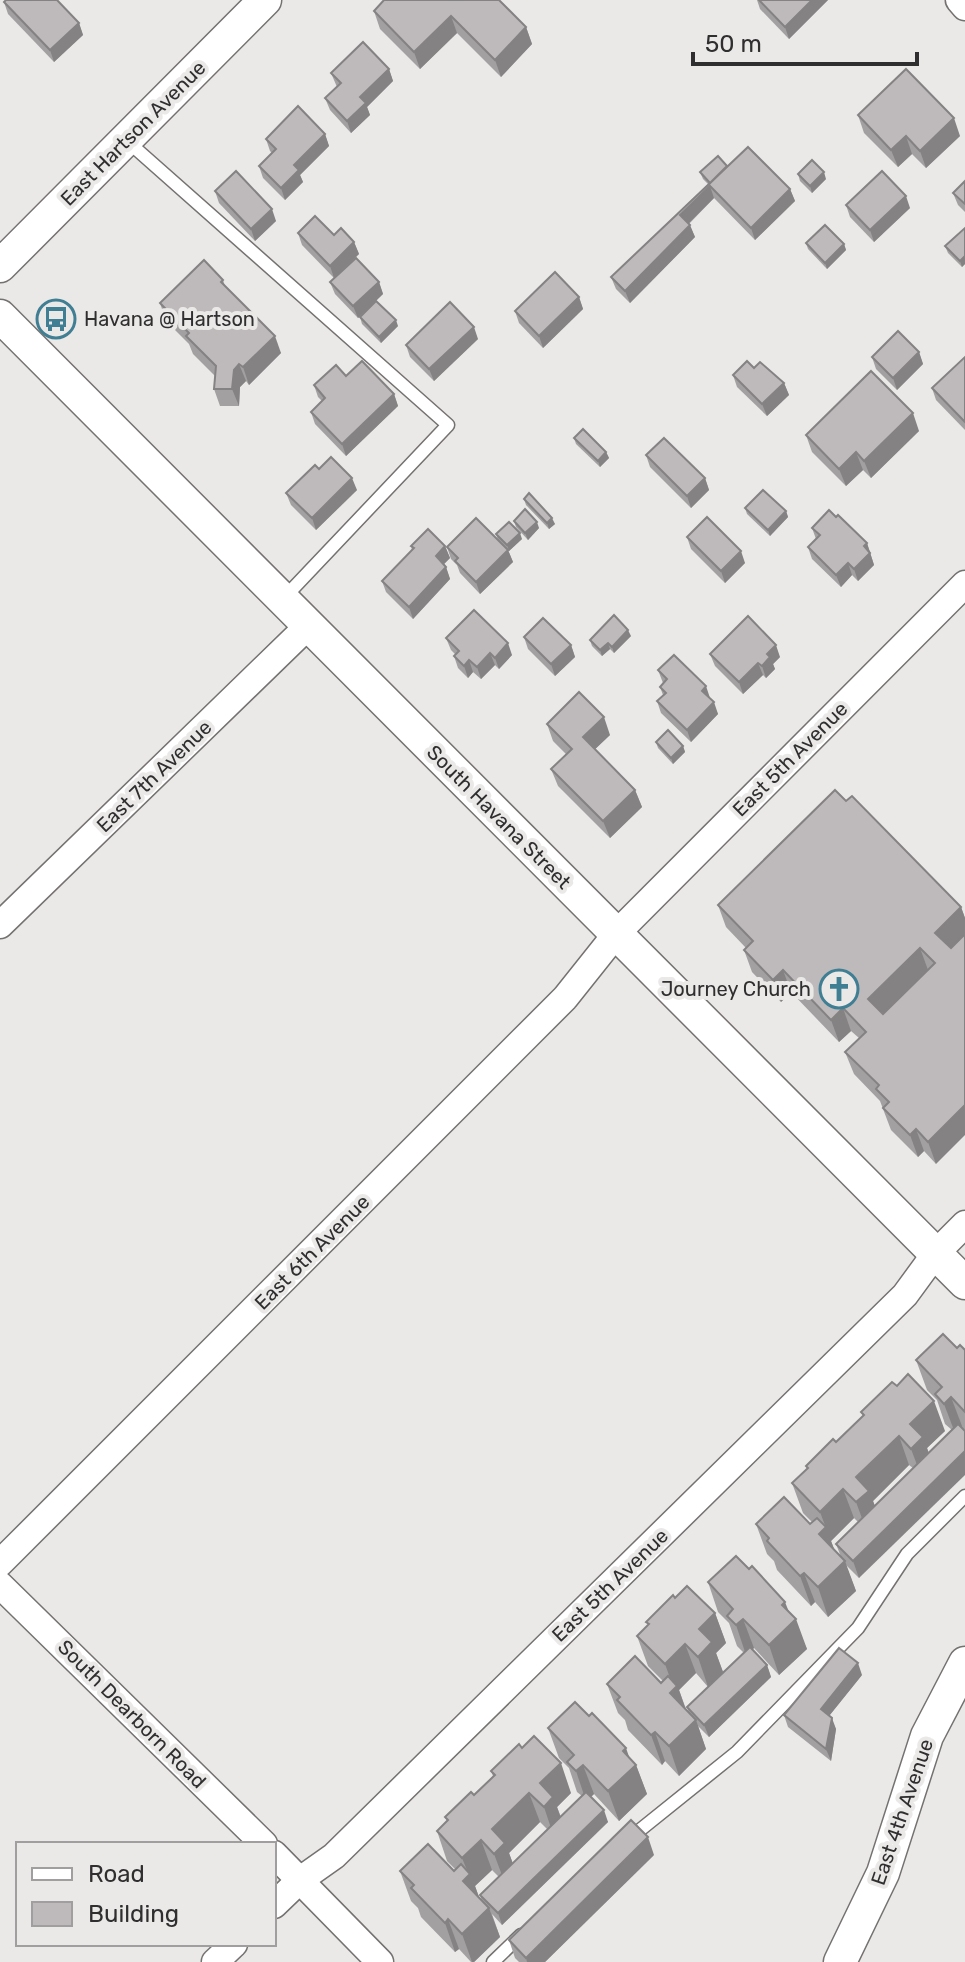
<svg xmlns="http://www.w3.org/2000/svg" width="965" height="1962" viewBox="0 0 965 1962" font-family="Rubik,sans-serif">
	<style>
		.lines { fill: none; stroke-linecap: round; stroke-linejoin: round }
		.service-casing { stroke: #757171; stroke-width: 15 }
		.minor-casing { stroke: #757171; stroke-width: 29 }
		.tertiary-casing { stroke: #757171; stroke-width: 35 }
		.service { stroke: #fff; stroke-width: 12 }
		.minor { stroke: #fff; stroke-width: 26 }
		.tertiary { stroke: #fff; stroke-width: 32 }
		.wall { fill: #a3a0a1; fill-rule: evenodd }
		.shaded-wall { fill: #858283 }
		.building { fill: #bebabb; stroke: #858283; stroke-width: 2; fill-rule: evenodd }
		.labels { text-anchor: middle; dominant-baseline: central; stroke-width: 8; stroke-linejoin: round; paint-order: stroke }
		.street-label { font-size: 20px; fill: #302f2f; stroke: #ebe8e8 }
		.poi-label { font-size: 20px; fill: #302f2f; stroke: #ebe8e8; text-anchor: start }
	</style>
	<rect width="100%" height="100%" fill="#ebe8e8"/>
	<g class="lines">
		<defs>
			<g id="service">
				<path d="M126 140 448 425 284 598"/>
				<path d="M630 1838 737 1752 858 1628 907 1554 965 1496"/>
				<path d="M493 1962 521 1935"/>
			</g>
			<g id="minor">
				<path d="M959 0 965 7"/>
				<path d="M0 925 308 626"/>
				<path d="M0 1563 565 998 616 934 965 584"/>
				<path d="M0 1585 264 1844"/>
				<path d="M274 1854 380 1962"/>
				<path d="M274 1905 300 1880 334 1856 905 1295 935 1254 965 1224"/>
				<path d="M215 1962 234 1944"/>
			</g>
			<g id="tertiary">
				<path d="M0 266 265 0"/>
				<path d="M0 316 965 1283"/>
				<path d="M840 1962 883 1873 927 1736 965 1663"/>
			</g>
		</defs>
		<use href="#service" class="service-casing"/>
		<use href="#minor" class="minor-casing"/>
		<use href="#tertiary" class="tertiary-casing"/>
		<use href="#service" class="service"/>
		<use href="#minor" class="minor"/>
		<use href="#tertiary" class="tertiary"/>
	</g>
	<g class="wall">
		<path d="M384 0 526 27 532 44 501 77 457 33 420 69 380 29 374 11Z"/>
		<path d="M757 0H828L789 39 760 9Z"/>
		<path d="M4 2 79 23 83 35 54 62 8 14Z"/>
		<path d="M389 69 393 81 367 107 370 115 351 133 330 110 325 98 337 87 331 73Z"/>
		<path d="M858 115 960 136 926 168 912 154 898 167 864 133Z"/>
		<path d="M325 134 329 146 300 175 303 182 285 200 263 178 259 166 272 153 270 151 266 139Z"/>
		<path d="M727 166 790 189 795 201 755 240 714 198 689 224 695 237 630 303 616 289 611 277 708 184 703 179 700 172Z"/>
		<path d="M798 174 826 179 812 193 800 181Z"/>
		<path d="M965 181V212L958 205 953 193Z"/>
		<path d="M215 191 276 221 255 241 219 203Z"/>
		<path d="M846 205 910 208 874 242 850 217Z"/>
		<path d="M965 228V264L962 267 948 253 945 246Z"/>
		<path d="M298 233 334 235 354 242 359 254 334 278 302 245Z"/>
		<path d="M806 243 844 244 846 250 827 269 808 249Z"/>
		<path d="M223 280 225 286 281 353 249 385 246 381 240 387 239 406H220L214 389 215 376 193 354 189 344 166 321 160 303Z"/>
		<path d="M330 282H379L383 294 358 318 335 294Z"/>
		<path d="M579 297 583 309 543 348 519 323 515 311Z"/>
		<path d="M360 317 398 326 381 343 362 324Z"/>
		<path d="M478 339 434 381 410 357 406 345Z"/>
		<path d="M919 352 923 364 897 390 876 369 872 357Z"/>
		<path d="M965 357V430L936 400 932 388Z"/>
		<path d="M754 368 784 383 789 395 767 416 737 387 733 375Z"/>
		<path d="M346 376 394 394 398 406 346 456 315 424 311 412 322 401 318 397 314 385Z"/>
		<path d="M919 431 871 478 863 470 846 486 812 452 806 435Z"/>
		<path d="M574 438 606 452 609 458 600 467 576 444Z"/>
		<path d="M646 455 705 478 709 490 691 508 650 467Z"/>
		<path d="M319 469 357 490 316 530 291 505 286 493Z"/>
		<path d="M524 499 555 524 549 529 526 505Z"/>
		<path d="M745 508 786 511 788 517 770 536 747 514Z"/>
		<path d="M836 517 867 543 874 565 858 581 852 575 841 587 812 559 808 547 816 539 812 528Z"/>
		<path d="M514 521 539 528 528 540 516 527Z"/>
		<path d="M496 534 522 539 509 551 508 550 513 562 480 594 460 573 457 565 451 559 447 547 498 540Z"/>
		<path d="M687 537 745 563 725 583 691 549Z"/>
		<path d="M411 546H445L450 558 444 564 446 567 450 579 413 619 386 592 382 581 412 550Z"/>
		<path d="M631 636 614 653 610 649 602 656 592 646 590 640Z"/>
		<path d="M524 637 571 645 575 657 555 676 528 649Z"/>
		<path d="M446 638 512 655 499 669 495 665 481 679 473 672 468 678 458 668 454 656 456 655 451 650Z"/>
		<path d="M710 654 780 657 773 664 775 669 766 678 763 675 743 694 715 666Z"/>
		<path d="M658 670 710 698 718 714 691 742 661 713 657 701 663 695 660 687 663 683Z"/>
		<path d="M547 724 610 735 595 749 635 790 642 807 610 838 558 786 551 769 566 754 553 741Z"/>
		<path d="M656 742 683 746 685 752 673 764 658 748Z"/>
		<path d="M718 905 961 907 965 918V934L936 1164 924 1151 918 1157 891 1130 880 1101 854 1074 845 1052 859 1038 851 1031 839 1042 791 992 781 1002 752 972 744 950 746 948 726 927Z"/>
		<path d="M957 1348 965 1350V1430L961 1427 859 1578 846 1565 856 1591 828 1617 815 1602 811 1606 777 1570 774 1561 767 1554 756 1524H810L812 1522 803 1513 792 1483 807 1469 806 1466 836 1442 863 1416 861 1412 945 1431 927 1448 929 1453 952 1430 945 1424 937 1400 927 1390 916 1360ZM909 1465 913 1468 875 1506 873 1501ZM854 1518 858 1522 836 1544 841 1557 835 1551 831 1541Z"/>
		<path d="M708 1582 789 1613 807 1649 779 1675 754 1648 752 1650 767 1665 771 1677 709 1737 698 1726 706 1749 679 1776 665 1761 662 1765 628 1730 625 1720 618 1713 607 1684 661 1683 663 1681 648 1666 637 1636 648 1625 646 1622 675 1598 715 1613 726 1643 716 1653 723 1672 708 1687 696 1673 679 1690 686 1709 689 1713 687 1707 744 1653 737 1646 729 1623 718 1612Z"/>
		<path d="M862 1675 829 1716 836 1729 831 1761 788 1727 784 1715Z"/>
		<path d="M548 1728 630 1758 636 1765 647 1794 619 1821 594 1794 591 1797 608 1822 502 1925 492 1914 500 1937 474 1962H471L459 1949 455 1952 421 1917 418 1908 411 1901 400 1871H454L456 1870 447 1861 437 1831 447 1821 445 1817 474 1795 493 1776 491 1771 571 1793 557 1807 561 1817 582 1796 577 1792 569 1768 559 1758ZM540 1822 548 1830 513 1864 509 1853ZM492 1870 499 1877 480 1895 482 1901 479 1897 475 1886Z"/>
		<path d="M654 1855 545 1962H519L515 1958 509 1940Z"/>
	</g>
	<g class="shaded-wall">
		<path d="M812 0H828L789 39 785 27Z"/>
		<path d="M451 16 457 33 420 69 414 52Z"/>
		<path d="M79 23 83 35 54 62 50 50Z"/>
		<path d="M526 27 532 44 501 77 495 60Z"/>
		<path d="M389 69 393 81 367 107 370 115 351 133 347 121 360 97Z"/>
		<path d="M954 118 960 136 926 168 920 151Z"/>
		<path d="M325 134 329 146 300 175 303 182 285 200 281 188 294 165Z"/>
		<path d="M906 136 912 154 898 167 891 150Z"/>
		<path d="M824 172 826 179 812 193 810 186Z"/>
		<path d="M710 186 714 198 685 227 680 215Z"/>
		<path d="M790 189 795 201 755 240 751 228Z"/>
		<path d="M906 196 910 208 874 242 870 230Z"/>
		<path d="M272 209 276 221 255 241 251 229Z"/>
		<path d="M690 225 695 237 630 303 625 291Z"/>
		<path d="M354 242 359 254 334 278 330 266Z"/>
		<path d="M844 244 846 250 827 269 825 263Z"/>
		<path d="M965 256V264L962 267 960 261Z"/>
		<path d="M379 282 383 294 358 318 353 306Z"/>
		<path d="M579 297 583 309 543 348 539 336Z"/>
		<path d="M396 320 398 326 381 343 379 337Z"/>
		<path d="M474 327 478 339 434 381 429 369Z"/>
		<path d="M275 336 281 353 249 385 243 367Z"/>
		<path d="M919 352 923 364 897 390 893 378Z"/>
		<path d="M239 364 246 381 240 387 239 406 232 389 234 370Z"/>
		<path d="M784 383 789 395 767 416 762 404Z"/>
		<path d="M394 394 398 406 346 456 342 444Z"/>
		<path d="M913 413 919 431 871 478 864 461Z"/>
		<path d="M606 452 609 458 600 467 598 461Z"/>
		<path d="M856 452 863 470 846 486 839 469Z"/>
		<path d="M352 478 357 490 316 530 312 518Z"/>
		<path d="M705 478 709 490 691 508 687 496Z"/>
		<path d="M786 511 788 517 770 536 768 530Z"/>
		<path d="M552 518 555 524 549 529 547 523Z"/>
		<path d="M537 522 539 528 528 540 525 533Z"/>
		<path d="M520 533 522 539 509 551 507 545Z"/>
		<path d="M867 543 874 565 858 581 854 569 864 546Z"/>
		<path d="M445 546 450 558 440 568 436 556Z"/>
		<path d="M508 550 513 562 480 594 476 582Z"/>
		<path d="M741 551 745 563 725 583 721 571Z"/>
		<path d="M848 563 852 575 841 587 836 575Z"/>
		<path d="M446 567 450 579 413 619 409 607Z"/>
		<path d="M628 630 631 636 614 653 612 647Z"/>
		<path d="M508 643 512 655 499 669 495 658Z"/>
		<path d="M608 643 610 649 602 656 600 650Z"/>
		<path d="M571 645 575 657 555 676 551 664Z"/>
		<path d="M776 645 780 657 773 664 775 669 766 678 762 666 767 654Z"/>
		<path d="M490 653 495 665 481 679 477 667Z"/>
		<path d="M469 660 473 672 468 678 464 666Z"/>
		<path d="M758 663 763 675 743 694 739 682Z"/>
		<path d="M706 686 710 698 702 691Z"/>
		<path d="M714 702 718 714 691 742 687 730Z"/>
		<path d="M604 717 610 735 590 754 583 737Z"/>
		<path d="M683 746 685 752 673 764 671 758Z"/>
		<path d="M635 790 642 807 610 838 603 821Z"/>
		<path d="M961 907 965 918V934L943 955 935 933Z"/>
		<path d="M920 948 928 970 876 1021 868 999Z"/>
		<path d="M783 970 791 992 781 1002 773 980Z"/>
		<path d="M843 1008 851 1031 839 1042 831 1020Z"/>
		<path d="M965 1105V1135L936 1164 928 1142Z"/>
		<path d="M916 1129 924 1151 918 1157 910 1135Z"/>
		<path d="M951 1397 962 1426 955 1433 944 1404Z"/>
		<path d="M934 1401 945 1431 927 1448 933 1466 922 1478 911 1449 910 1424Z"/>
		<path d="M899 1436 909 1465 873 1501 880 1520 867 1532 856 1502V1477Z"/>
		<path d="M965 1451V1475L859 1578 853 1561Z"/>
		<path d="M843 1489 854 1518 831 1541 837 1557 819 1534 826 1528 820 1512Z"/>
		<path d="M845 1561 856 1591 828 1617 818 1587Z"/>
		<path d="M804 1573 815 1602 811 1606 800 1576Z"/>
		<path d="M785 1602 793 1622 796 1619 807 1649 779 1675 769 1645 782 1605Z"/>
		<path d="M715 1613 726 1643 716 1653 723 1672 708 1687 698 1657 699 1629Z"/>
		<path d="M743 1619 754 1648 746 1655 736 1625Z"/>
		<path d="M685 1644 696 1673 679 1690 688 1716 670 1693 674 1689 665 1664Z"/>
		<path d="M858 1663 862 1675 825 1721 821 1709Z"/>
		<path d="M767 1665 771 1677 709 1737 704 1725Z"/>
		<path d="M832 1718 836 1729 831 1761 826 1749Z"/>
		<path d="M696 1720 706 1749 679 1776 669 1746Z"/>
		<path d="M655 1732 665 1761 662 1765 651 1735Z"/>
		<path d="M626 1748 633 1768 636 1765 647 1794 619 1821 608 1791 623 1751Z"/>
		<path d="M561 1763 571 1793 557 1807 564 1827 554 1837 544 1807 540 1783Z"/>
		<path d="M583 1765 594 1794 586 1801 576 1771Z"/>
		<path d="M529 1793 540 1822 509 1853 516 1872 505 1883 494 1854 492 1829Z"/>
		<path d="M604 1810 608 1822 502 1925 498 1913Z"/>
		<path d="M648 1837 654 1855 545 1962H527L526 1958Z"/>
		<path d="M481 1840 492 1870 475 1886 481 1903 463 1881 469 1875 462 1858Z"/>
		<path d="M489 1908 500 1937 474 1962H472L462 1934Z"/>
		<path d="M448 1919 459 1949 455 1952 445 1923Z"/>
	</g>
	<g class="building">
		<path d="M6 0H57L79 23 50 50 4 2Z"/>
		<path d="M384 0H499L526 27 495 60 451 16 414 52 374 11Z"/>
		<path d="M759 0H812L785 27Z"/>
		<path d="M363 42 389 69 360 97 366 103 347 121 325 98 341 83 331 73Z"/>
		<path d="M906 69 954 118 920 151 906 136 891 150 858 115Z"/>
		<path d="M298 106 325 134 294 165 299 170 281 188 259 166 276 149 266 139Z"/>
		<path d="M748 147 790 189 751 228 710 186 680 215 690 225 625 291 611 277Z"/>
		<path d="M718 156 727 166 710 183 700 172Z"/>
		<path d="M812 160 824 172 810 186 798 174Z"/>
		<path d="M236 171 272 209 251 229 215 191Z"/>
		<path d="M882 171 906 196 870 230 846 205Z"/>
		<path d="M965 181V204L953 193Z"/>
		<path d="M315 216 334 235 341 228 354 242 330 266 298 233Z"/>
		<path d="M825 225 844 244 825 263 806 243Z"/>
		<path d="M965 228V256L960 261 945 246Z"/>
		<path d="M356 258 379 282 353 306 330 282Z"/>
		<path d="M204 260 223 280 221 282 275 336 243 367 239 364 234 370 232 389H214L216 366 186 336 189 333 160 303Z"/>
		<path d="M555 272 579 297 539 336 515 311Z"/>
		<path d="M376 301 396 320 379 337 360 317Z"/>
		<path d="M450 302 474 327 429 369 406 345Z"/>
		<path d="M898 331 919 352 893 378 872 357Z"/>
		<path d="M965 357V422L932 388Z"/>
		<path d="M362 361 394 394 342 444 311 412 325 398 314 385 336 365 346 376Z"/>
		<path d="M747 361 754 368 760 362 784 383 762 404 733 375Z"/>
		<path d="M871 371 913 413 864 461 856 452 839 469 806 435Z"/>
		<path d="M583 429 606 452 598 461 574 438Z"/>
		<path d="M664 438 705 478 687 496 646 455Z"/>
		<path d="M331 457 352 478 312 518 286 493 315 465 319 469Z"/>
		<path d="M763 490 786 511 768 530 745 508Z"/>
		<path d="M529 493 552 518 547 523 524 499Z"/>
		<path d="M525 509 537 522 525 533 514 521Z"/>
		<path d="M829 510 836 517 838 515 867 543 864 546 870 553 854 569 848 563 836 575 808 547 820 535 812 528Z"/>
		<path d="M707 517 741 551 721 571 687 537Z"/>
		<path d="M476 518 508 550 476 582 455 561 458 558 447 547Z"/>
		<path d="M509 522 520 533 507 545 496 534Z"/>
		<path d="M428 529 445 546 436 556 446 567 409 607 382 581 414 548 411 546Z"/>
		<path d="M474 610 508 643 495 658 490 653 477 667 469 660 464 666 454 656 459 651 446 638Z"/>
		<path d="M614 615 628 630 612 647 608 643 600 650 590 640Z"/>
		<path d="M748 616 776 645 767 654 770 657 762 666 758 663 739 682 710 654Z"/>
		<path d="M543 618 571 645 551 664 524 637Z"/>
		<path d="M674 655 706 686 702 691 714 702 687 730 657 701 666 693 660 687 667 679 658 670Z"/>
		<path d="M579 692 604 717 583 737 635 790 603 821 551 769 572 749 547 724Z"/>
		<path d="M668 730 683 746 671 758 656 742Z"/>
		<path d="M835 790 846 801 852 796 961 907 935 933 951 948 965 934V1105L928 1142 916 1129 910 1135 883 1108 889 1102 876 1089 879 1085 845 1052 866 1032 843 1008 831 1020 783 970 773 980 744 950 753 941 718 905ZM920 948 935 963 883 1014 868 999Z"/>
		<path d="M943 1334 957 1348 960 1345 965 1350V1412L951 1397 944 1404 935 1394 942 1387 916 1360Z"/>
		<path d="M908 1374 934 1401 910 1424 923 1437 911 1449 899 1436 856 1477 869 1491 856 1502 843 1489 820 1512 792 1483 808 1468 806 1466 833 1439 836 1442 864 1415 861 1412 892 1382 897 1386Z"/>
		<path d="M958 1424 965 1431V1451L853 1561 836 1544Z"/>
		<path d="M784 1497 810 1524 817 1518 826 1527 819 1534 845 1561 818 1587 804 1573 800 1576 767 1541 769 1538 756 1524Z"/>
		<path d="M736 1556 749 1569 752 1566 785 1602 782 1605 796 1619 769 1645 743 1619 736 1625 727 1616 733 1609 708 1582Z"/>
		<path d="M687 1586 715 1613 699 1629 712 1642 698 1657 685 1644 665 1664 637 1636 649 1624 646 1622 673 1595 675 1598Z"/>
		<path d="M750 1647 767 1665 704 1725 687 1707Z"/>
		<path d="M839 1648 858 1663 821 1709 832 1718 826 1749 784 1715Z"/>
		<path d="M635 1656 661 1683 668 1676 677 1686 670 1693 696 1720 669 1746 655 1732 651 1735 617 1700 620 1697 607 1684Z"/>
		<path d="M575 1702 589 1716 592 1713 626 1748 623 1751 636 1765 608 1791 583 1765 576 1771 567 1762 574 1755 548 1728Z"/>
		<path d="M534 1736 561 1763 540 1783 553 1797 544 1807 529 1793 492 1829 505 1843 494 1854 481 1840 462 1858 437 1831 448 1820 445 1817 471 1792 474 1795 495 1775 491 1771 519 1744 522 1748Z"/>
		<path d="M586 1792 604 1810 498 1913 480 1895Z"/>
		<path d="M631 1820 648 1837 526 1958 509 1940Z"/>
		<path d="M428 1844 454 1871 461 1864 470 1874 463 1881 489 1908 462 1934 448 1919 445 1923 411 1888 414 1885 400 1871Z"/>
	</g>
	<defs>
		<symbol id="bus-ring" viewBox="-11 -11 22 22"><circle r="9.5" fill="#ebe8e8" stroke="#407f93" stroke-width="1.5"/><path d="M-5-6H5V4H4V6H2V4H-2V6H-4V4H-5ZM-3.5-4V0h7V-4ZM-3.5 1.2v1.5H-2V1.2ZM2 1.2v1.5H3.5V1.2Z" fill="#407f93"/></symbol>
		<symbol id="church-ring" viewBox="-11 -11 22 22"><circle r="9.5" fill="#ebe8e8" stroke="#407f93" stroke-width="1.5"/><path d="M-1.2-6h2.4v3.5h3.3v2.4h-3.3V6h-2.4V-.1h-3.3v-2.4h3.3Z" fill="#407f93"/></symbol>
	</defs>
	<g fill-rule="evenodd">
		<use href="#bus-ring" x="34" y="297" width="44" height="44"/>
		<use href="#church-ring" x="817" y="967" width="44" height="44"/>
	</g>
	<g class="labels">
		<g class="street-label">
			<text transform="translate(133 133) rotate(-45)">East Hartson Avenue</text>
			<text transform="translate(790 759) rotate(-45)">East 5th Avenue</text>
			<text transform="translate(154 776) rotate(-44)">East 7th Avenue</text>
			<text transform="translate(499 817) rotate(45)">South Havana Street</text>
			<text transform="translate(312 1252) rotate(-45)">East 6th Avenue</text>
			<text transform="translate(610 1585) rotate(-44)">East 5th Avenue</text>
			<text transform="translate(132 1714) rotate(45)">South Dearborn Road</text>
			<text transform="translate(902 1812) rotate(-71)">East 4th Avenue</text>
		</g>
		<g class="poi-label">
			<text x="84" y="319">Havana @ Hartson</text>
			<text x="811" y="989" text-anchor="end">Journey Church</text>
		</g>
	</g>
	<rect x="16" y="1842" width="260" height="104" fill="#ebe8e8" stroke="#a09e9e" stroke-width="2"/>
	<rect x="32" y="1868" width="40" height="12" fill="#ffffff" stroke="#a09e9e" stroke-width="2"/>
	<text x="88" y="1882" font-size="24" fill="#302f2f">Road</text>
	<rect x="32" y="1902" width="40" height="24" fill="#bebabb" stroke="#a09e9e" stroke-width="2"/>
	<text x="88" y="1922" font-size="24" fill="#302f2f">Building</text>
	<path d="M693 52v12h224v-12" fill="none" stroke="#302f2f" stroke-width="4"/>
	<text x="705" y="52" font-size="24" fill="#302f2f" stroke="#ebe8e8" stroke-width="6" paint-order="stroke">50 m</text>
</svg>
